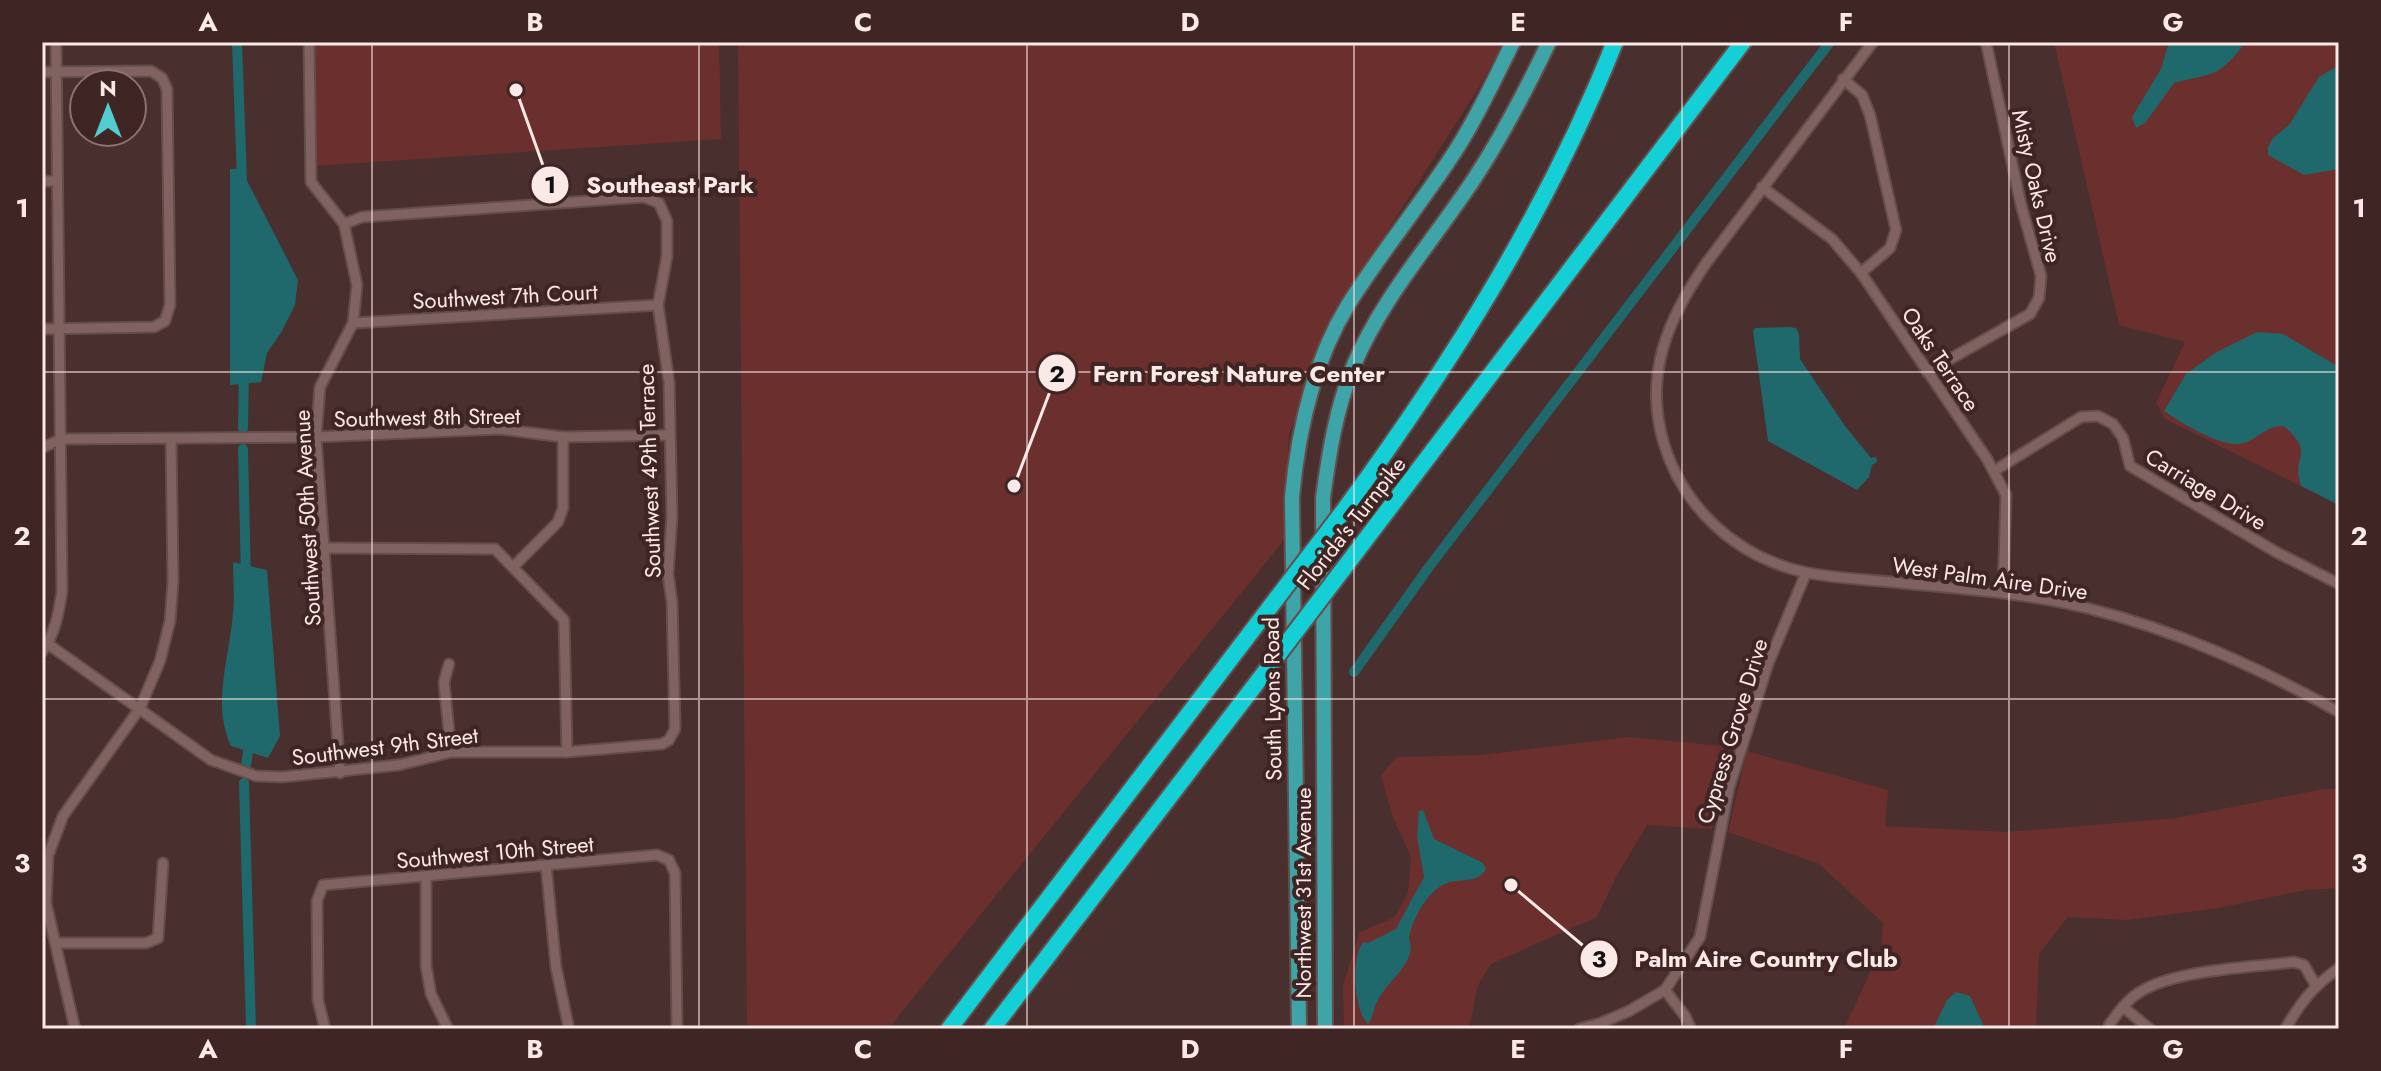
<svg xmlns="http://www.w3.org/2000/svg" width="2381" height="1071" viewBox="0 0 2381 1071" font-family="Jost,sans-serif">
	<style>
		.green { fill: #6b302d }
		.water { fill: #1f686b }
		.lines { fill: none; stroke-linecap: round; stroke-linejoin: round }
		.canal { stroke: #1f686b; stroke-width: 10 }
		.street-casing { stroke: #644e4c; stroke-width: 13 }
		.primary-casing { stroke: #644e4c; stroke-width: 18 }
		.highway-casing { stroke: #644e4c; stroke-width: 20 }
		.street { stroke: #806360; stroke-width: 9 }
		.primary { stroke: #3fa4a7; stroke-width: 14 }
		.highway { stroke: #14d0d6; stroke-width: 16 }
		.highway-bridge-casing { stroke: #644e4c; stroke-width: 20; stroke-linecap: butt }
		.highway-bridge { stroke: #14d0d6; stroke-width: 16 }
		.grid { fill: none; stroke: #fbe9e7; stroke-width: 2; stroke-opacity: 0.55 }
		.labels { text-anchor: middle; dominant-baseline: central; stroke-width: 8; stroke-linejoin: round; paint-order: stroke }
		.street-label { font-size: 22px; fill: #fbe9e7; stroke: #3f2523 }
		.leader { fill: none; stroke: #fbe9e7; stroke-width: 3 }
		.callout-dot { fill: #fbe9e7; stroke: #3f2523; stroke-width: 3 }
		.mark-label { font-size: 24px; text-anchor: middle; font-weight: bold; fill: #111 }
		.callout-label { font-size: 24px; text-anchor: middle; font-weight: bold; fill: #fbe9e7; stroke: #3f2523; stroke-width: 8; stroke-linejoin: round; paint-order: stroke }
		.neatline { fill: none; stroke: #fbe9e7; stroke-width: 3 }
		.grid-label { font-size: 26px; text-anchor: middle; font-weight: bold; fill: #fbe9e7 }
	</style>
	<rect width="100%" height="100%" fill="#492f2d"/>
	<g class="green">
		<path d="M311 42H719L721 139 313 166Z"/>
		<path d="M738 42H1504L1478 89 1386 233 1289 433 1284 539 1281 544 888 1029H747Z"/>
		<path d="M2054 42H2339V505L2165 419 2156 403 2185 342 2119 325Z"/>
		<path d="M1629 737 1731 747 1712 829 1647 825 1616 877 1597 917 1491 964 1478 985 1469 1029H1344L1343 985 1360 932 1395 917 1408 893 1411 857 1392 815 1381 775 1397 757 1481 755Z"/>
		<path d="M1747 751 1888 790 1885 826 2007 832 2176 818 2324 789H2339V888L2306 890 2218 908 2128 920 2068 917 2039 954 2036 1029H1844L1881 949 1883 923 1819 864 1728 832Z"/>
	</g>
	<g class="water">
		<path d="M2169 42H2246C2217 79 2215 72 2174 83L2145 123 2136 128 2132 117 2161 69Z"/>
		<path d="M2339 65V169L2304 175 2268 155V147L2273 138 2289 125 2319 77Z"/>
		<path d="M230 169H241L298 280 295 305 282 331 267 353 261 382 230 385Z"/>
		<path d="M1789 327 1796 328 1799 334 1800 359 1845 426 1871 458 1876 457 1877 462 1872 465 1869 477 1857 490 1768 441 1753 331 1755 328Z"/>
		<path d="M2257 332 2283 334 2339 367V505L2301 486C2290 454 2317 456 2284 426 2267 425 2259 438 2244 443 2222 449 2182 423 2164 411L2186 374 2215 353Z"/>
		<path d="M233 562 267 570 280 736 268 758 231 746C211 704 230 657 233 612 235 596 233 579 233 562Z"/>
		<path d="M1423 810 1434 839 1483 863 1486 869C1477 885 1459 877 1445 884 1426 893 1413 918 1409 938 1418 962 1389 979 1378 1000 1373 1008 1374 1016 1368 1024 1354 1013 1350 954 1364 942L1368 943 1396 929 1424 877 1417 836 1419 811Z"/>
		<path d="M1956 992 1970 996 1985 1029H1933L1947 1000Z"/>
	</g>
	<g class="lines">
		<g class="canal">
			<path d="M237 42 242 180"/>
			<path d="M243 428 244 372"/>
			<path d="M243 449 246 579"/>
			<path d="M1354 672 1429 567 1830 42"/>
			<path d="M246 765 250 739"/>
			<path d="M244 783 251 1029"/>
		</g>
		<defs>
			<g id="street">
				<path d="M309 42 311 182 344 224 357 285 353 323 320 387 316 437 340 773"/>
				<path d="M1873 42 1707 262C1668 318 1643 375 1664 444 1684 509 1737 557 1804 572 1835 579 1869 579 1901 583 1963 589 2027 593 2087 608 2179 631 2257 667 2339 712"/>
				<path d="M42 72 151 71 162 78 167 89 170 305 165 321 154 327 42 329"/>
				<path d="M1843 79 1862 95 1870 115 1896 230 1890 248 1861 273"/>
				<path d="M42 181H57"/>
				<path d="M1762 187 1832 239 1861 273 1987 459 2006 495 2003 593"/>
				<path d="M353 323 658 305"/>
				<path d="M1927 372 2030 314 2039 298 2041 276 2021 205 1986 42"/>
				<path d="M42 448 61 439 316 437 500 429 563 437 670 435"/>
				<path d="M1994 471 2081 417 2098 416 2113 424 2123 438 2130 466 2276 552 2339 584"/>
				<path d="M326 548 495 549 564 620 567 752"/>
				<path d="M514 566 558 522 563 508V437"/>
				<path d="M48 644 211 760 256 776 282 777 399 765 451 752H567L662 744 669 740 675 729 672 602 668 574 672 516 669 382 658 305 667 256V221L659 203 644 197 362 217 344 224"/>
				<path d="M42 652C55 634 59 612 62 591L56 42"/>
				<path d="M449 664 444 682 451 752"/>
				<path d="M546 865 556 967 569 1029"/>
				<path d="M426 876V966L431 994 448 1029"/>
				<path d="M56 943H146L158 938 163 863"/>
				<path d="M1665 990 1685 1016 1691 1029"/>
				<path d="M2123 1007 2150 1029"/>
				<path d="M75 1029 46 903 48 856 63 816 140 708 160 661 170 621 173 582 171 438"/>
				<path d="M325 1029 318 1000 317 901 323 885 657 855 669 860 675 873 677 1029"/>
				<path d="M1579 1029 1601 1023 1629 1011 1665 990 1700 937 1729 788 1768 664 1806 573"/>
				<path d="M2109 1029V1025C2116 1015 2124 1004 2134 996 2169 969 2249 968 2294 962L2304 965 2315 984"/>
				<path d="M2285 1029C2302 1001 2312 987 2339 968"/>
			</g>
			<g id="primary">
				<path d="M1299 1029 1292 497C1298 432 1313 362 1348 305 1381 252 1422 203 1456 150 1478 116 1495 78 1513 42"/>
				<path d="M1325 1029 1323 498C1329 453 1336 409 1353 367 1382 297 1435 239 1476 176 1504 133 1527 88 1549 42"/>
			</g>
			<g id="highway">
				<path d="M1345 509C1453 361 1547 212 1615 42"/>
				<path d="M1347 564 1743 42"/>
				<path d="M949 1029 1264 615"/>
				<path d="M992 1029 1268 668"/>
			</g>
		</defs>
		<use href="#street" class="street-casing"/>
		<use href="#primary" class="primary-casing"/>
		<use href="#highway" class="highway-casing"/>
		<use href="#street" class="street"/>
		<use href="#primary" class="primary"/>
		<use href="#highway" class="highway"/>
		<defs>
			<g id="highway-bridge">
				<path d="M1264 615 1345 509"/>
				<path d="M1268 668 1347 564"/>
			</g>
		</defs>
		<use href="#highway-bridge" class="highway-bridge-casing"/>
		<use href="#highway-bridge" class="highway-bridge"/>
	</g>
	<path class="grid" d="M372 42V1029M699 42V1029M1027 42V1029M1354 42V1029M1682 42V1029M2009 42V1029M42 372H2339M42 699H2339"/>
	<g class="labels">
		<g class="street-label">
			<text transform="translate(2037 186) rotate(77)">Misty Oaks Drive</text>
			<text transform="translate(505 296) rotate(-3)">Southwest 7th Court</text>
			<text transform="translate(1941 359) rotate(56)">Oaks Terrace</text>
			<text transform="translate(427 417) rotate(-1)">Southwest 8th Street</text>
			<text transform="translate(649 471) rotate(-92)">Southwest 49th Terrace</text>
			<text transform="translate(2206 489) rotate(31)">Carriage Drive</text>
			<text transform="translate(307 518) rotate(-93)">Southwest 50th Avenue</text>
			<text transform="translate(1351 523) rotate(-52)">Florida's Turnpike</text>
			<text transform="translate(1990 578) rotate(8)">West Palm Aire Drive</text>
			<text transform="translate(1272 699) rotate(-91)">South Lyons Road</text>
			<text transform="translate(1732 731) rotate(-73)">Cypress Grove Drive</text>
			<text transform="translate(385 746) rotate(-7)">Southwest 9th Street</text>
			<text transform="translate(495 852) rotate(-5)">Southwest 10th Street</text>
			<text transform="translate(1303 893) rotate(-90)">Northwest 31st Avenue</text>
		</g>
	</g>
	<path class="leader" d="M516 90L550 185M1014 486L1057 373M1511 885L1599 959"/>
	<g class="callout-dot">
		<circle cx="516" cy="90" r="8"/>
		<circle cx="1014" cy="486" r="8"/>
		<circle cx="1511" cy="885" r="8"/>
		<circle cx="550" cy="185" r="20"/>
		<circle cx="1057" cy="373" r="20"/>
		<circle cx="1599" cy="959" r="20"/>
	</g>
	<g class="mark-label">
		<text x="550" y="193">1</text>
		<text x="1057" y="382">2</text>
		<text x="1599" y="967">3</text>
	</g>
	<g class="callout-label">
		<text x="670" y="193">Southeast Park</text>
		<text x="1239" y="382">Fern Forest Nature Center</text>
		<text x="1766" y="967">Palm Aire Country Club</text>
	</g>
	<rect width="2381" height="1071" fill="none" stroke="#3f2523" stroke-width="88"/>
	<g transform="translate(108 108)"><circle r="38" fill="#3f2523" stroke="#8a7371" stroke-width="2"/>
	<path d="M0-6L14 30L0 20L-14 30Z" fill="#51ccd1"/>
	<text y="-12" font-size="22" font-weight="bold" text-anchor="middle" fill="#fbe9e7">N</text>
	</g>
	<rect x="44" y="44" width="2293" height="983" class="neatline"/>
	<g class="grid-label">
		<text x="208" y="31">A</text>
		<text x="535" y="31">B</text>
		<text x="863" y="31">C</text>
		<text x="1190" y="31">D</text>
		<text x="1518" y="31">E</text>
		<text x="1846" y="31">F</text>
		<text x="2173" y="31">G</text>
		<text x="22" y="217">1</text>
		<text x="2359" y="217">1</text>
		<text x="22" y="545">2</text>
		<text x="2359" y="545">2</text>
		<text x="22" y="872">3</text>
		<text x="2359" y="872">3</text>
		<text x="208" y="1058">A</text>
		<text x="535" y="1058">B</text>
		<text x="863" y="1058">C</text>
		<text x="1190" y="1058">D</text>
		<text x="1518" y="1058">E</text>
		<text x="1846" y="1058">F</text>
		<text x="2173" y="1058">G</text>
	</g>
</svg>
